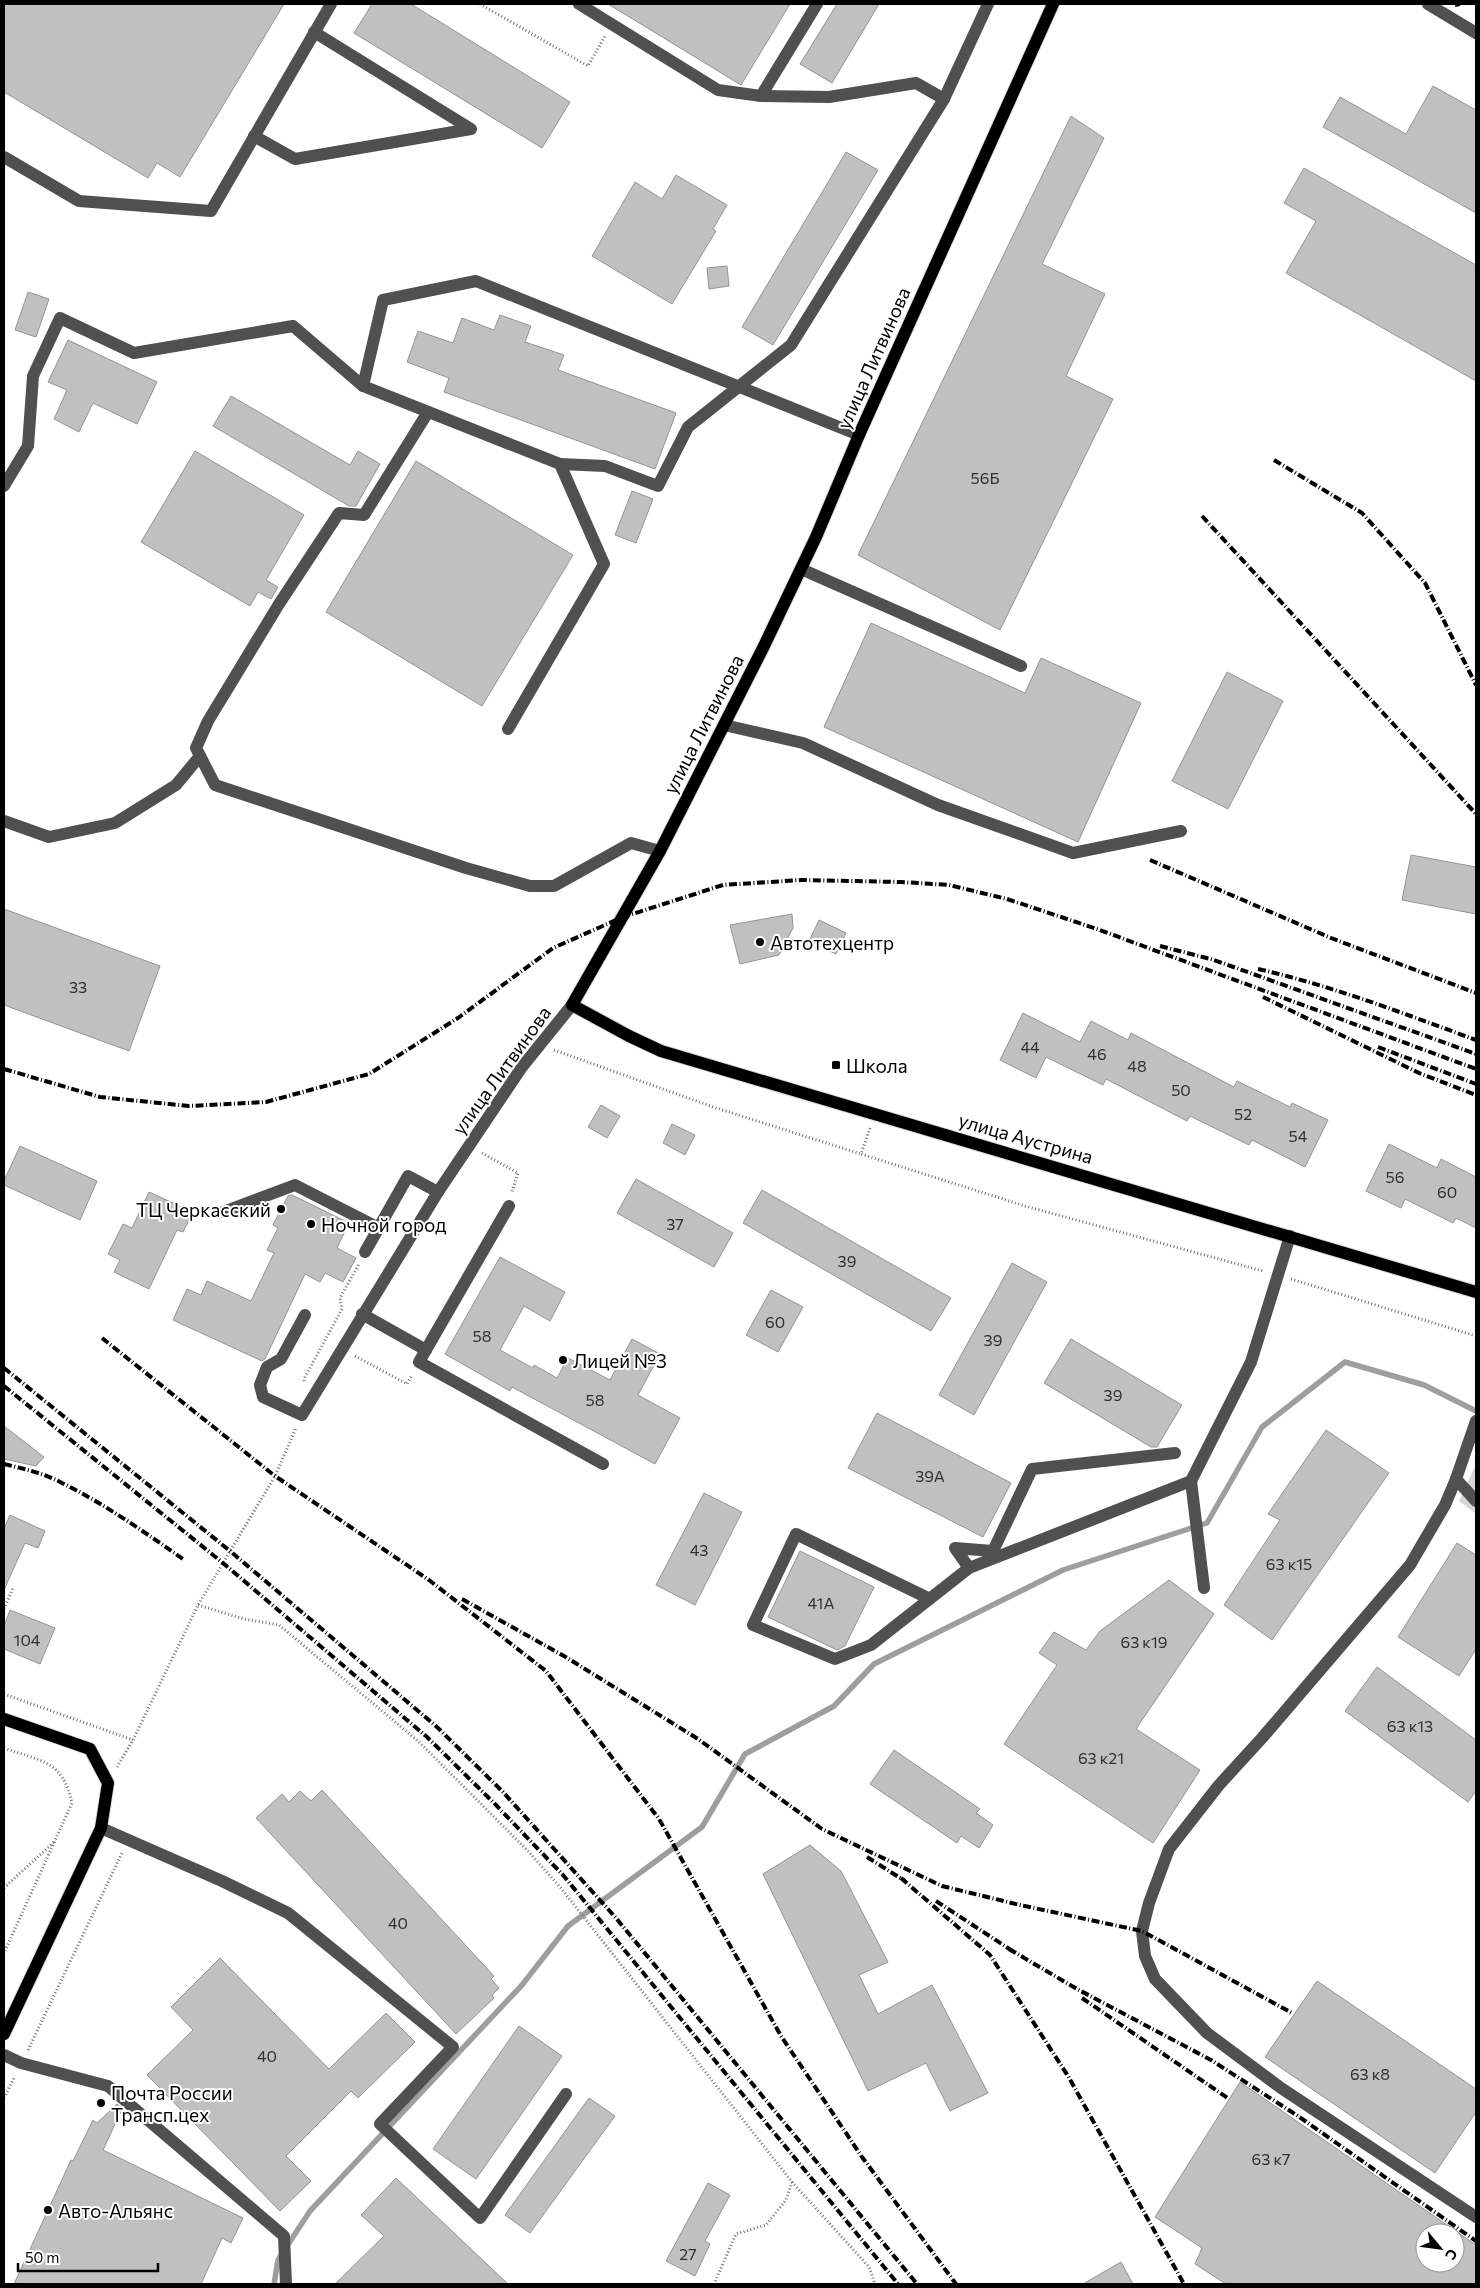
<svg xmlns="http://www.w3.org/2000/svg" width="1480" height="2288" viewBox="0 0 1480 2288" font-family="Commissioner,sans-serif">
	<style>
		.green { fill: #d7d7d7 }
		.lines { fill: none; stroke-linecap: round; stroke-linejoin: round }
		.stream { stroke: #9e9e9e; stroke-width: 5.5 }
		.building { fill: #c0c0c0; stroke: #949494; fill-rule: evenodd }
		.major-casing { stroke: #dbdbdb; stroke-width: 14 }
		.path { stroke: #727272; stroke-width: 3; stroke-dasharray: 1 2.5; stroke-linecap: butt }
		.minor { stroke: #505050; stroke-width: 12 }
		.major { stroke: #000; stroke-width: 12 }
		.rail { stroke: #000; stroke-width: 4; stroke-dasharray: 8 2.5 1 2.5; stroke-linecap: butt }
		.poi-dot { fill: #000; stroke: #fff; stroke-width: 2 }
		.labels { text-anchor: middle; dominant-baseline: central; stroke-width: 4; stroke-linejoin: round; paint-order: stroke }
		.number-label { font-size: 16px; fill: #303030 }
		.street-label { font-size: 19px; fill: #000; stroke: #fff }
		.poi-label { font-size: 19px; fill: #000; stroke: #fff; text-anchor: start }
	</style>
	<rect width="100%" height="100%" fill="#fff"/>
	<path class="green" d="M1476 1464V1514L1459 1501Z"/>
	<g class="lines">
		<g class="stream">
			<path d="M287 2246 310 2211 522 1985 568 1926 702 1827 745 1754 834 1706 874 1664 1063 1570 1207 1523 1262 1427 1345 1362 1424 1385 1476 1411"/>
			<path d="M274 2284 278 2260 282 2253"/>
		</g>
	</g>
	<g class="building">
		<path d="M4 4H284L180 177 157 163 148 178 4 92Z"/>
		<path d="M372 4H411L570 102 542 148 354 33Z"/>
		<path d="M608 4H790L741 85Z"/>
		<path d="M837 4H879L832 83 800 64Z"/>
		<path d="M1433 86 1476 110V213L1323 127 1340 97 1406 134Z"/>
		<path d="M1071 116 1104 138 1042 264 1105 294 1066 376 1113 399 1000 630 858 555Z"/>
		<path d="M846 152 878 170 773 345 742 327Z"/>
		<path d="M1304 168 1476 265V381L1286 273 1316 221 1284 203Z"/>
		<path d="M676 175 727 205 713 229 716 231 672 304 592 256 635 182 662 199Z"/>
		<path d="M727 266 729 286 709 289 707 268Z"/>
		<path d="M28 292 49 299 36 337 15 330Z"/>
		<path d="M500 315 531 326 525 342 564 355 558 370 676 413 655 469 444 392 449 378 407 362 418 331 453 343 462 318 494 330Z"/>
		<path d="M68 340 157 382 137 424 93 403 79 432 54 419 67 390 48 382Z"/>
		<path d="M231 396 350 465 358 451 380 464 356 506H349L213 426Z"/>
		<path d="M195 451 304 515 266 580 278 587 271 599 258 592 250 606 141 542Z"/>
		<path d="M416 461 573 555 482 706 326 612Z"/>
		<path d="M632 491 653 499 636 543 615 535Z"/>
		<path d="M871 623 1025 693 1041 658 1141 703 1078 842 824 727Z"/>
		<path d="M1227 672 1283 701 1228 809 1172 781Z"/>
		<path d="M1411 855 1476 867V914L1402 900Z"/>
		<path d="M4 909 160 966 129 1051 4 1005Z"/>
		<path d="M792 914 793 928 779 955 740 964 730 925Z"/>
		<path d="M819 920 846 933 836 954 809 941Z"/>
		<path d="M1023 1013 1080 1042 1091 1021 1128 1040 1131 1033 1234 1087 1237 1081 1290 1107 1292 1103 1328 1120 1305 1167 1252 1140 1249 1145 1190 1116 1187 1121 1106 1079 1103 1085 1046 1057 1036 1078 1000 1060Z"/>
		<path d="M601 1105 620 1116 607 1138 588 1127Z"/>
		<path d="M672 1124 695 1135 685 1155 663 1143Z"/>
		<path d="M1389 1144 1437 1168 1441 1159 1476 1177V1228L1456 1218 1453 1223 1405 1199 1401 1208 1366 1191Z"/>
		<path d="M20 1146 97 1181 80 1220 4 1185V1181Z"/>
		<path d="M636 1179 733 1233 714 1267 617 1213Z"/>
		<path d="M762 1190 951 1298 931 1331 743 1223Z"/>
		<path d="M149 1192 193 1212 183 1232 177 1230 149 1289 114 1272 120 1260 108 1254 123 1224 132 1228Z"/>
		<path d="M292 1195 349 1223 337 1248 356 1258 343 1282 325 1273 320 1282 305 1274 265 1359 262 1361 173 1320 187 1289 201 1295 207 1281 251 1301 274 1253 267 1250 278 1228 273 1225 288 1196Z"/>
		<path d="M500 1257 565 1292 550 1321 524 1306 500 1350 533 1368 534 1365 557 1378 568 1358 610 1380 632 1339 660 1354 638 1395 680 1418 655 1464 512 1387 510 1391 445 1354Z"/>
		<path d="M1012 1263 1047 1282 974 1415 939 1395Z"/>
		<path d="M771 1290 803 1307 778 1352 746 1335Z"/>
		<path d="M1071 1339 1182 1405 1157 1447H1151L1044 1383Z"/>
		<path d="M877 1413 1011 1483 983 1537 848 1468Z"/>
		<path d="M4 1426 44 1457 36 1466 4 1459Z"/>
		<path d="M1326 1430 1389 1473 1272 1640 1224 1605 1280 1520 1268 1514Z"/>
		<path d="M704 1493 742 1512 695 1605 656 1585Z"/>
		<path d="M10 1515 45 1531 38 1548 25 1543 4 1590V1529Z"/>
		<path d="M1457 1543 1476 1555V1649L1459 1676 1398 1637Z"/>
		<path d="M800 1551 874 1587 845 1646 837 1650 768 1617Z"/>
		<path d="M1169 1580 1214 1614 1136 1729 1200 1770 1153 1843 1004 1744 1057 1665 1039 1653 1054 1632 1086 1650 1100 1631Z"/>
		<path d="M10 1610 55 1628 40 1664 4 1649V1626Z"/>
		<path d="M1377 1667 1476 1740V1791L1468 1802 1345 1711Z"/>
		<path d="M894 1750 980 1809 976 1813 993 1825 979 1848 961 1836 957 1843 870 1784Z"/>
		<path d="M322 1790 494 1976 491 1979 499 1988 492 1995 494 1998 456 2034 256 1818 282 1794 289 1802 300 1791 311 1801Z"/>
		<path d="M810 1845 841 1871 888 1962 859 1975 878 2014 932 1985 988 2093 950 2111 926 2063 868 2091 763 1874Z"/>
		<path d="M220 1958 329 2069 386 2013 415 2042 358 2098 351 2091 286 2156 311 2181 280 2211 147 2075 193 2030 171 2007Z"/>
		<path d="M1317 1981 1476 2089V2112L1435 2173 1265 2057Z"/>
		<path d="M519 2026 562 2056 476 2179 433 2149Z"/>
		<path d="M1240 2082 1476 2245V2284H1226L1195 2264 1202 2248 1155 2217ZM1425 2233H1455V2263H1425Z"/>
		<path d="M589 2098 615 2116 530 2233 505 2215Z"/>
		<path d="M117 2104 122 2109 103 2150 243 2218 231 2243 222 2238 201 2284H14L71 2160 73 2161 93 2120 97 2123Z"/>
		<path d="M396 2178 508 2284H335L384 2236 361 2215Z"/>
		<path d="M708 2183 730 2195 705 2241 710 2244 695 2276 666 2261Z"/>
		<path d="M1121 2262 1133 2284H1083Z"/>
	</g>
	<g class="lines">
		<defs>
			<g id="major">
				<path d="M1053 4 859 435 816 537 764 646 660 851 572 1005 629 1036 661 1051 1476 1292"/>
				<path d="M4 1719 90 1749 108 1783 101 1828 4 2034"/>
			</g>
		</defs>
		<use href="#major" class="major-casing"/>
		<g class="path">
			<path d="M480 4 588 66 605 36"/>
			<path d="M554 1050 716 1108 861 1154"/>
			<path d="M870 1128 861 1154 1025 1206 1263 1271"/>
			<path d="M482 1153 518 1173 512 1192"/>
			<path d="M1291 1279 1476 1336"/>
			<path d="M355 1356 407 1384 412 1375"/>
			<path d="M304 1381 305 1377 342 1309 340 1298 359 1264"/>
			<path d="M198 1605 244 1619 279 1625 418 1741 528 1851 560 1887 792 2182 786 2200 766 2225 736 2234 714 2284"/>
			<path d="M4 1609 13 1588"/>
			<path d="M4 1694 133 1740"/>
			<path d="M4 1748C40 1761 63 1760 72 1803L4 1953"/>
			<path d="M117 1767 133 1740 198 1605 275 1476 296 1428"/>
			<path d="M4 1888 55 1841"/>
			<path d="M28 2050 122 1853"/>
			<path d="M4 2098 15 2076"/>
			<path d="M792 2182 869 2267 875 2284"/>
		</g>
		<g class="minor">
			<path d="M579 4 718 90 761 96 829 97 916 83 944 99"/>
			<path d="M1428 4 1476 33"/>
			<path d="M761 96 817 4"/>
			<path d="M254 136 295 159 471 129 314 32"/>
			<path d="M4 157 79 201 211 211 331 4"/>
			<path d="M363 386 383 300 476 281 859 435"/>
			<path d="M428 412 364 515 339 513 279 604 208 721 196 748 215 785 466 868 530 886H554L631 843 660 851"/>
			<path d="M560 464 605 466 658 486 688 427 791 345 944 99 988 4"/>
			<path d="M4 486 28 446 33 376 60 318 134 353 293 326 363 386 560 464 604 564 508 729"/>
			<path d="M801 569 1021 666"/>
			<path d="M724 725 803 743 938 805 1073 853 1181 831"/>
			<path d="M4 821 49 837 115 823 176 785 200 756"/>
			<path d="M509 1206 419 1362 603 1464"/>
			<path d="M223 1212 295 1185 379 1228"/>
			<path d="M365 1252 408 1176 438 1192"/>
			<path d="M362 1314 426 1350"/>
			<path d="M305 1315 281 1359 267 1367 260 1385 263 1397 302 1415 438 1192 522 1067 572 1005"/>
			<path d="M1476 1421 1456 1479 1476 1501"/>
			<path d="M1456 1479 1445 1505 1410 1565 1262 1738 1219 1785 1169 1849 1149 1903 1142 1931 1145 1956 1155 1979 1207 2033 1281 2088 1476 2217"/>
			<path d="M1191 1481 1204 1588"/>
			<path d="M969 1568 955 1548 993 1551 1032 1469 1175 1453"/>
			<path d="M930 1599 796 1534 753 1625 835 1659 871 1645 969 1568 1191 1481 1251 1362 1290 1236"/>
			<path d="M101 1828 222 1881 288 1913 453 2047 380 2124 480 2218 566 2094"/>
			<path d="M4 2055 21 2063 108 2086 284 2236 286 2284"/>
		</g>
		<use href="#major" class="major"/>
		<g class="rail">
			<path d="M1455 5 1460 4"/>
			<path d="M1274 460 1362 513 1425 583 1476 685"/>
			<path d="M1202 516 1476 814"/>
			<path d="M1150 860 1331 938 1476 993"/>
			<path d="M1160 946 1214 960 1476 1054"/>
			<path d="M1258 969C1333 986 1405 1014 1476 1040"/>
			<path d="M1263 997 1419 1073 1476 1095"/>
			<path d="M1378 1047 1476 1084"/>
			<path d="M4 1069 100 1097 189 1106 266 1102 369 1074 458 1018 553 948 623 917 723 885 801 880 901 882 949 885 1007 899 1097 929 1476 1069"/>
			<path d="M102 1338 275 1476 429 1580 546 1671 659 1819 781 2036 862 2157 956 2284"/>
			<path d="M4 1368 230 1551 437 1727 503 1792 616 1918 917 2284"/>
			<path d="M4 1386 223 1563 427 1737 493 1802 563 1875 898 2284"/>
			<path d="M4 1464C24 1469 44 1473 62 1483 105 1504 144 1532 183 1559"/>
			<path d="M462 1599 564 1656 698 1739 822 1829 942 1886 1020 1905 1142 1931 1292 2013"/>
			<path d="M867 1857 905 1881"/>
			<path d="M901 1878 990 1955 1068 2076 1184 2284"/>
			<path d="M936 1901 1014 1952"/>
			<path d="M1009 1949 1077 1989 1211 2060 1298 2116 1476 2241"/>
			<path d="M1082 1998 1229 2099"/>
		</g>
	</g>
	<g class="poi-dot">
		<circle cx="760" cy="942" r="5"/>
		<rect x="831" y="1060" width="10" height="10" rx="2.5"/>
		<circle cx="281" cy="1209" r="5"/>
		<circle cx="311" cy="1224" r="5"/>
		<circle cx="563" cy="1360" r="5"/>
		<circle cx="101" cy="2103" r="5"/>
		<circle cx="48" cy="2210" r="5"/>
	</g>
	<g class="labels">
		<g class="number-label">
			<text x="985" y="477">56Б</text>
			<text x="78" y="986">33</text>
			<text x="1030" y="1046">44</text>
			<text x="1097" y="1053">46</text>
			<text x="1137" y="1065">48</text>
			<text x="1181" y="1089">50</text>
			<text x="1243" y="1113">52</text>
			<text x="1298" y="1135">54</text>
			<text x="1395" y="1176">56</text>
			<text x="1447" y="1191">60</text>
			<text x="675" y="1223">37</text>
			<text x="847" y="1260">39</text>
			<text x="775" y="1321">60</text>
			<text x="482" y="1335">58</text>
			<text x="993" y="1339">39</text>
			<text x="1113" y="1394">39</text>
			<text x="595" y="1399">58</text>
			<text x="930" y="1475">39А</text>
			<text x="699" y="1549">43</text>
			<text x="1289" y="1563">63 к15</text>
			<text x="821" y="1602">41А</text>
			<text x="27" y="1639">104</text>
			<text x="1144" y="1641">63 к19</text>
			<text x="1410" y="1725">63 к13</text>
			<text x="1101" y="1757">63 к21</text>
			<text x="398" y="1922">40</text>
			<text x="267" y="2055">40</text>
			<text x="1370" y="2073">63 к8</text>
			<text x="1271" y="2158">63 к7</text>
			<text x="688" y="2253">27</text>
		</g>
		<g class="street-label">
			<text transform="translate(873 358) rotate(-66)">улица Литвинова</text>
			<text transform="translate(703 724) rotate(-63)">улица Литвинова</text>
			<text transform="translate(501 1070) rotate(-54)">улица Литвинова</text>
			<text transform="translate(1026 1138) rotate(16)">улица Аустрина</text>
		</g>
		<g class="poi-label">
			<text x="770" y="942">Автотехцентр</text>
			<text x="846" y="1065">Школа</text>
			<text x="271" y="1209" text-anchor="end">ТЦ Черкасский</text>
			<text x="321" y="1224">Ночной город</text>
			<text x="573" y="1360">Лицей №3</text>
			<text x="111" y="2092">Почта России<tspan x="111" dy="22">Трансп.цех</tspan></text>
			<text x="58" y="2210">Авто-Альянс</text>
		</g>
	</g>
	<rect width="1480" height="2288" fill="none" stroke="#000000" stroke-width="10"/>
	<g transform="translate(1440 2248) rotate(119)"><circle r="24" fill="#ffffff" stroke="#999999"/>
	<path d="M0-4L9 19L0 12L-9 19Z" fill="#000000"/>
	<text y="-8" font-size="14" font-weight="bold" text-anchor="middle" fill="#000000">С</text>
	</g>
	<path d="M18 2263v8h140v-8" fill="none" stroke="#000000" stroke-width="2.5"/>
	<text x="25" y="2263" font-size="15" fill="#000000" stroke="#ffffff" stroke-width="4" paint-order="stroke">50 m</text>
</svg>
